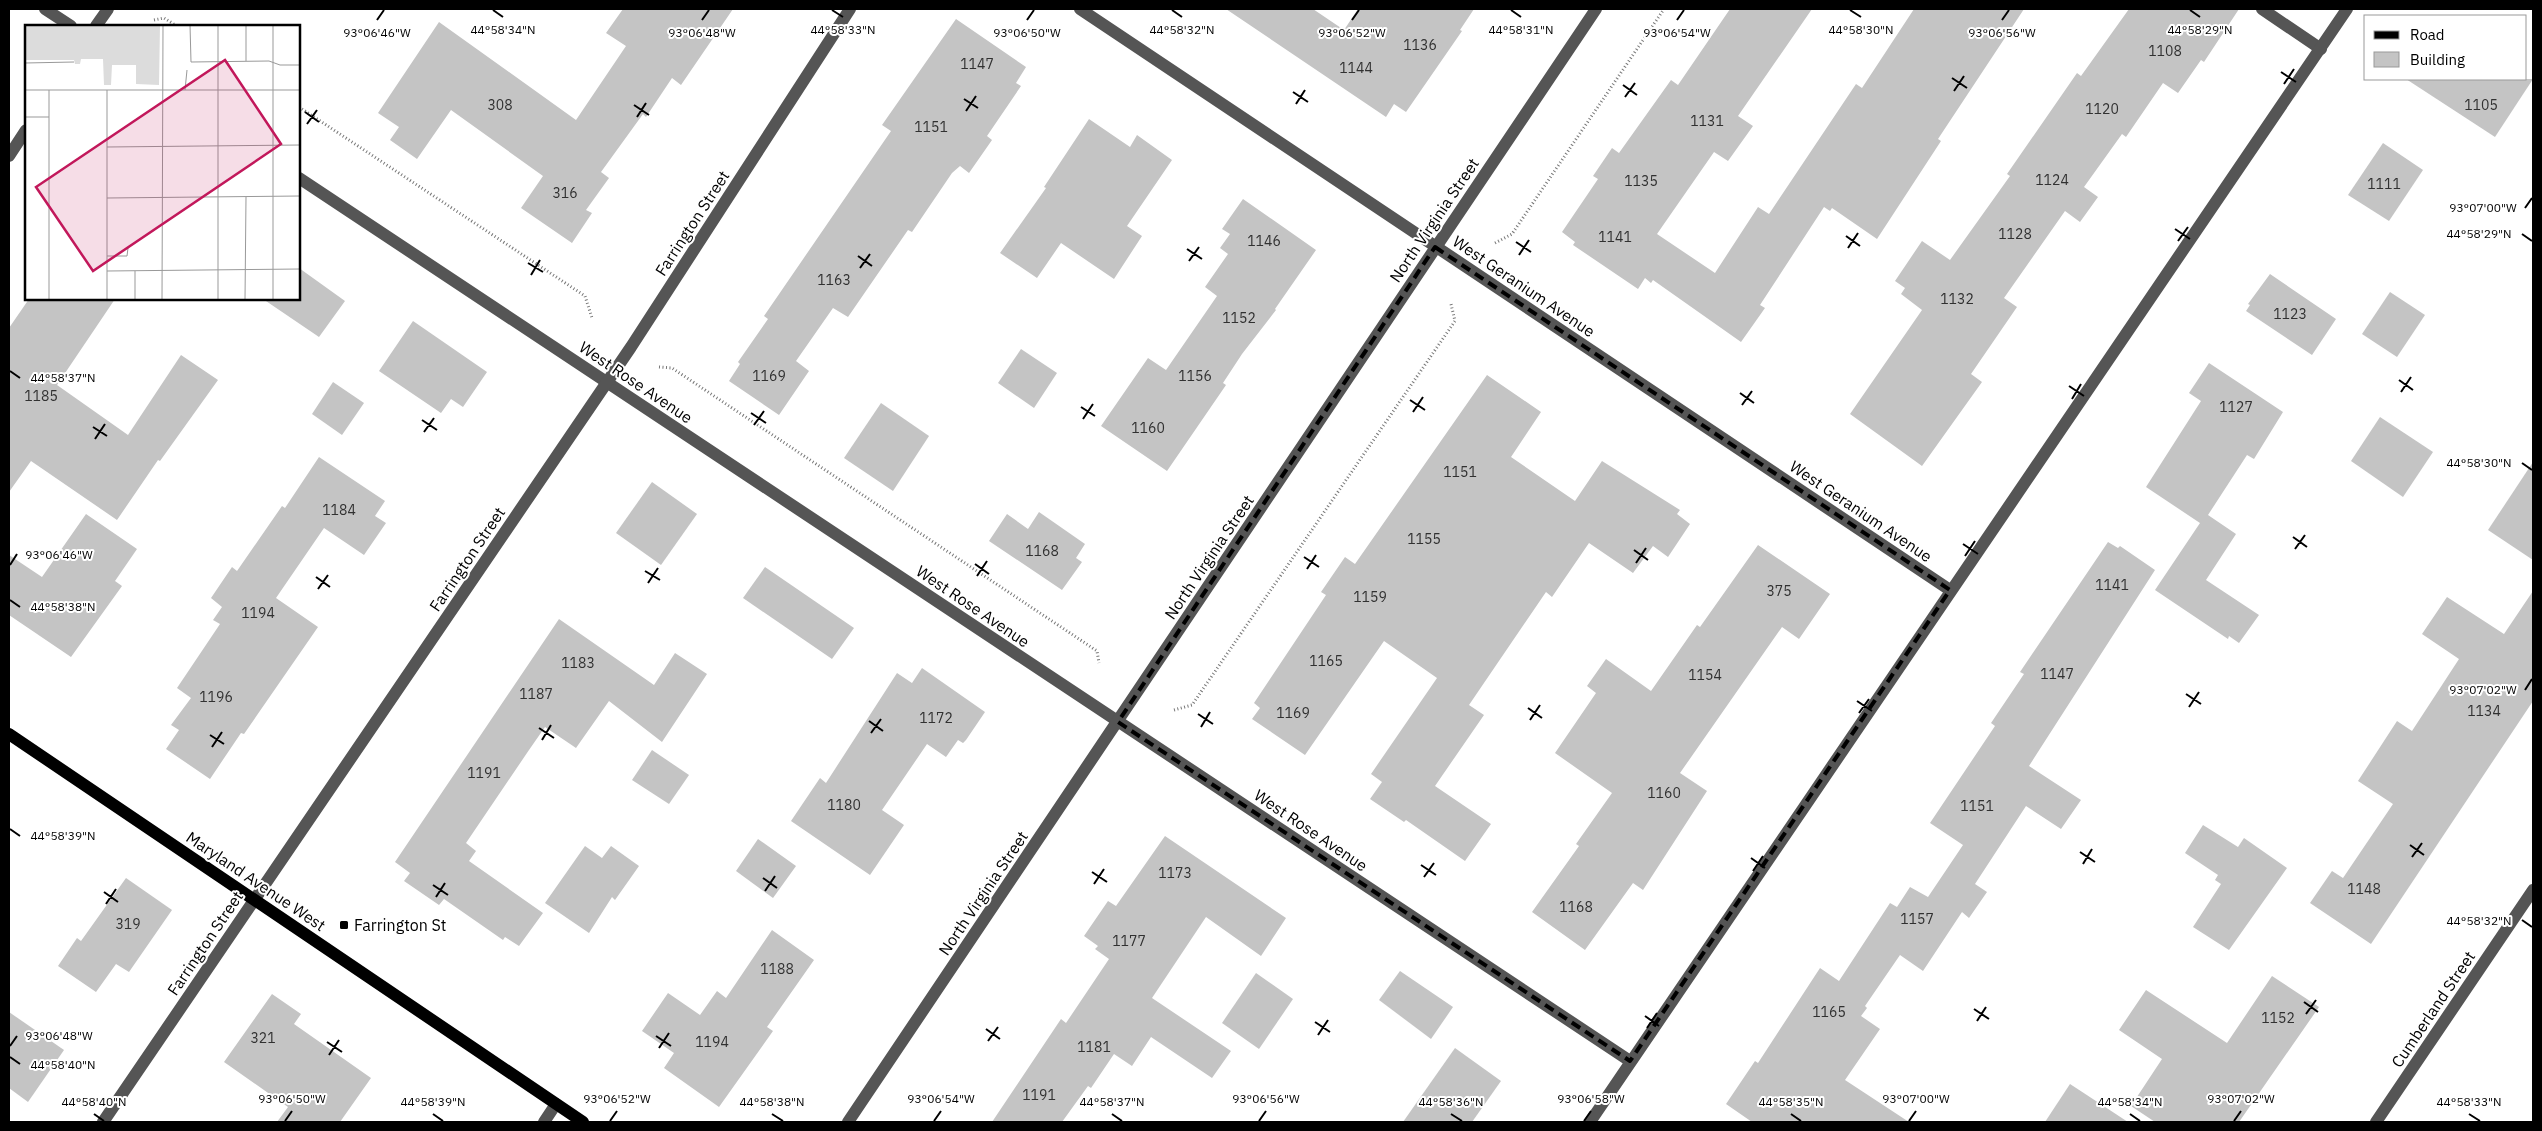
<svg xmlns="http://www.w3.org/2000/svg" width="2542" height="1131" viewBox="0 0 2542 1131" font-family="'IBM Plex Sans',sans-serif">
	<style>
		.building { fill: #c4c4c4 }
		.lines { fill: none; stroke-linecap: round; stroke-linejoin: round }
		.path { stroke: #777; stroke-width: 3; stroke-dasharray: 1 2.5; stroke-linecap: butt }
		.minor { stroke: #555; stroke-width: 12 }
		.major { stroke: #000; stroke-width: 12 }
		.marked { fill: none; stroke: #000; stroke-width: 4; stroke-dasharray: 10 6; stroke-linejoin: round }
		.ticks { fill: none; stroke: #000; stroke-width: 2 }
		.poi-dot { fill: #000; stroke: #fff; stroke-width: 2 }
		.labels { text-anchor: middle; dominant-baseline: central; stroke-width: 4; stroke-linejoin: round; paint-order: stroke }
		.number-label { font-size: 14px; fill: #313131 }
		.street-label { font-size: 16px; fill: #000; stroke: #fff }
		.poi-label { font-size: 16px; fill: #000; stroke: #fff; text-anchor: start }
		.inset-road { fill: none; stroke: #999; stroke-width: 1 }
		.view { fill: #c2185b; fill-opacity: 0.15; stroke: #c2185b; stroke-width: 2.5 }
		.inset-edge { fill: none; stroke: #000; stroke-width: 2.5 }
		.ticks-label { font-size: 12px; text-anchor: middle; fill: #000; stroke: #fff; stroke-width: 4; stroke-linejoin: round; paint-order: stroke }
	</style>
	<rect width="100%" height="100%" fill="#fff"/>
	<g class="building">
		<path d="M623 9H733L681 85 672 78 646 117 643 114 601 172 609 178 586 210 592 213 572 243 521 208 543 176 451 110 417 159 390 140 399 127 378 113 439 22 576 120 626 46 606 33Z"/>
		<path d="M1226 9H1313L1344 30 1358 9H1474L1460 30 1462 31 1406 112 1394 104 1386 117Z"/>
		<path d="M1730 9H1812L1738 116 1753 126 1728 161 1714 152 1657 234 1715 273 1758 207 1769 214 1856 84 1862 88 1914 9H2024L1938 139 1941 141 1877 239 1832 208 1830 211 1824 207 1760 305 1765 308 1741 342 1653 280 1651 283 1645 278 1638 289 1573 245 1575 242 1562 232 1598 179 1593 176 1612 148 1619 153 1671 80 1678 85Z"/>
		<path d="M2129 9H2239L2204 62 2201 60 2178 93 2163 83 2126 137 2122 134 2084 187 2098 197 2080 222 2065 211 2004 298 2017 307 1971 374 1982 382 1922 466 1850 414 1922 310 1901 294 1905 288 1895 281 1922 241 1950 260 2010 176 2007 174 2077 73 2081 76Z"/>
		<path d="M956 19 1026 67 1016 83 1021 86 987 136 992 140 969 173 960 166 952 173 912 232 908 230 848 317 833 308 796 361 809 371 779 415 729 381 740 364 738 362 768 319 764 316 891 131 882 125Z"/>
		<path d="M2406 79H2533L2495 137Z"/>
		<path d="M1089 119 1130 147 1137 135 1172 160 1127 226 1142 236 1114 279 1061 243 1037 278 1000 253 1046 188 1044 187Z"/>
		<path d="M2383 143 2423 170 2389 221 2348 195Z"/>
		<path d="M1243 199 1316 250 1275 309 1276 310 1242 354 1223 383 1226 385 1167 471 1101 426 1148 358 1166 370 1217 296 1205 287 1228 254 1220 248 1230 234 1222 229Z"/>
		<path d="M299 268 345 301 319 337 263 299H299Z"/>
		<path d="M2270 274 2336 319 2312 355 2246 311 2250 305 2248 304Z"/>
		<path d="M2390 292 2425 315 2397 357 2362 334Z"/>
		<path d="M29 299H115L57 385 128 435 181 355 218 380 160 461 158 460 117 520 31 461 9 492V328Z"/>
		<path d="M413 321 487 372 463 407 451 399 441 413 379 371Z"/>
		<path d="M1021 349 1057 373 1034 408 998 383Z"/>
		<path d="M2209 363 2283 412 2254 459 2247 455 2208 515 2236 534 2206 580 2259 615 2239 643 2229 636 2228 639 2155 590 2200 523 2146 487 2201 401 2189 393Z"/>
		<path d="M1487 375 1541 412 1511 457 1575 501 1602 461 1680 510 1677 514 1690 524 1668 557 1653 546 1633 573 1589 543 1552 597 1546 592 1469 705 1484 715 1435 786 1491 824 1465 861 1406 820 1404 822 1370 799 1382 782 1371 774 1437 678 1384 641 1305 755 1252 719 1260 708 1254 703 1326 595 1321 592 1345 557 1355 564Z"/>
		<path d="M333 382 364 403 342 435 312 414Z"/>
		<path d="M881 403 929 436 893 491 844 458Z"/>
		<path d="M2380 417 2433 452 2403 497 2351 461Z"/>
		<path d="M319 457 385 501 375 516 386 523 364 555 324 528 276 598 318 627 244 734 241 733 210 779 166 749 179 730 171 725 191 698 177 688 220 624 213 620 222 607 211 598 232 567 237 571 282 506 285 508Z"/>
		<path d="M2533 462V560L2488 530Z"/>
		<path d="M652 482 697 514 661 565 616 533Z"/>
		<path d="M1039 512 1085 544 1076 558 1082 562 1062 590 989 541 1007 514 1028 529Z"/>
		<path d="M86 514 137 549 115 581 122 586 71 657 9 615V555L42 577Z"/>
		<path d="M2108 542 2118 548 2120 546 2155 570 2029 766 2081 800 2061 829 2026 806 1975 884 1987 892 1969 918 1962 912 1923 971 1900 955 1865 1006 1867 1008 1861 1016 1880 1029 1845 1080 1909 1122H1752L1726 1104 1755 1061 1758 1063 1820 968 1839 981 1890 903 1897 907 1910 887 1928 897 1963 845 1930 823 1995 726 1991 723 2024 674 2020 672Z"/>
		<path d="M1758 545 1830 594 1799 639 1782 627 1680 773 1707 791 1643 890 1633 883 1585 950 1532 912 1579 846 1576 844 1612 793 1555 753 1596 693 1587 686 1606 659 1651 691 1697 625 1700 627Z"/>
		<path d="M765 567 854 628 832 659 743 598Z"/>
		<path d="M2533 591V701L2371 944 2310 903 2332 871 2343 878 2393 804 2358 781 2397 721 2412 731 2459 659 2422 634 2447 597 2504 634Z"/>
		<path d="M559 619 654 685 675 653 707 674 662 742 609 701 576 748 545 727 529 750 466 843 476 851 469 861 543 913 519 946 505 937 503 940 444 899 439 905 404 881 410 873 395 862Z"/>
		<path d="M922 668 985 712 966 740 963 743 958 740 946 757 927 744 882 810 904 825 870 875 791 821 820 778 826 783 897 673 912 683Z"/>
		<path d="M652 750 689 775 669 804 632 780Z"/>
		<path d="M2203 825 2238 847 2244 838 2287 868 2229 950 2193 927 2221 884 2215 880 2218 875 2185 853Z"/>
		<path d="M1165 836 1286 918 1261 956 1206 917 1152 998 1231 1051 1212 1078 1151 1037 1132 1066 1114 1054 1091 1088 1088 1086 1062 1122H992L1061 1019 1066 1023 1109 959 1095 949 1098 946 1084 936 1108 901 1116 906Z"/>
		<path d="M758 839 796 866 773 898 736 871Z"/>
		<path d="M585 846 602 858 611 846 639 866 615 900 612 897 589 933 545 903Z"/>
		<path d="M126 878 172 910 129 972 116 964 96 992 58 966 77 938 81 941Z"/>
		<path d="M772 930 814 960 767 1027 773 1031 719 1107 664 1068 674 1053 642 1031 668 993 700 1015 717 991 726 998Z"/>
		<path d="M1400 971 1453 1007 1431 1039 1379 1000Z"/>
		<path d="M1256 973 1293 999 1259 1049 1222 1023Z"/>
		<path d="M2272 976 2319 1007 2239 1122H2155L2131 1106 2162 1059 2119 1030 2146 990 2227 1043Z"/>
		<path d="M272 994 301 1014 294 1024 371 1078 340 1122H277L288 1107 224 1062Z"/>
		<path d="M9 1012 64 1050 28 1102 9 1088Z"/>
		<path d="M1455 1048 1501 1081 1472 1122H1403Z"/>
		<path d="M2070 1084 2128 1122H2045Z"/>
	</g>
	<g class="lines">
		<g class="path">
			<path d="M154 20 164 18 177 26"/>
			<path d="M299 107 585 296 592 318"/>
			<path d="M1495 243 1512 234 1664 9"/>
			<path d="M659 367 672 368 1097 651 1099 663"/>
			<path d="M1174 710 1192 705 1455 321 1451 304"/>
		</g>
		<g class="minor">
			<path d="M45 9 71 26"/>
			<path d="M1080 9 1950 590"/>
			<path d="M2262 9 2321 49"/>
			<path d="M96 26 108 9"/>
			<path d="M9 156 26 130"/>
			<path d="M299 178 1630 1061"/>
			<path d="M103 1122 631 347 850 9"/>
			<path d="M544 1122 556 1104"/>
			<path d="M848 1122 1596 9"/>
			<path d="M1590 1122 2347 9"/>
			<path d="M2376 1122 2533 890"/>
		</g>
		<path class="major" d="M9 734 583 1122"/>
	</g>
	<path class="marked" d="M1435 247 1950 590 1630 1061 1118 722Z"/>
	<path class="ticks" d="M493 10 503 17M832 10 843 17M1172 10 1182 17M1511 10 1521 17M1850 10 1861 17M2190 10 2200 17M377 20 384 10M702 20 709 10M1027 20 1034 10M1352 20 1359 10M1677 20 1684 10M2002 20 2009 10M2281 72 2296 82M1952 78 1967 88M2284 84 2294 69M1623 85 1637 95M1954 91 1964 76M1293 92 1308 102M1625 97 1635 83M964 99 978 108M1296 104 1305 90M634 105 649 115M966 111 976 96M305 112 319 122M637 117 646 103M307 124 317 110M2525 208 2532 198M2175 229 2190 239M2522 234 2532 241M1846 236 1860 246M2178 241 2188 227M1516 242 1531 252M1848 248 1858 233M1187 249 1202 259M1519 255 1529 240M858 256 872 266M1189 261 1199 247M528 263 543 272M860 268 870 254M531 275 540 260M10 371 20 378M2399 380 2413 390M2069 386 2084 396M2401 392 2411 377M1740 393 1754 403M2072 399 2081 384M1410 400 1425 410M1742 405 1752 391M1081 407 1095 416M1413 412 1423 397M751 413 766 423M1083 419 1093 404M422 420 437 430M754 425 764 411M93 427 107 436M424 432 434 418M95 439 105 424M2522 463 2532 470M2293 537 2307 547M1963 544 1978 554M2295 549 2305 535M1634 550 1648 560M1965 556 1975 541M1304 557 1319 567M1636 563 1646 548M975 564 989 574M10 565 17 554M1307 569 1316 555M645 571 660 580M977 576 987 561M316 577 330 587M648 583 658 568M318 589 328 575M10 600 20 607M2525 690 2532 679M2186 694 2201 704M1857 701 1872 711M2189 707 2199 692M1528 708 1542 718M1859 713 1869 699M1198 714 1213 724M1530 720 1540 705M869 721 883 731M1201 727 1210 712M539 728 554 738M871 733 881 719M210 735 224 744M542 740 551 725M212 747 222 732M10 829 20 836M2410 845 2424 855M2080 852 2095 862M2412 857 2422 843M1751 858 1765 868M2083 864 2092 849M1421 865 1436 875M1753 871 1763 856M1092 872 1107 882M1424 877 1434 863M763 878 777 888M1094 884 1104 869M433 885 448 895M765 891 775 876M104 892 118 902M436 897 445 883M106 904 116 889M2522 920 2532 927M2304 1002 2318 1012M1974 1009 1989 1019M2306 1014 2316 1000M1645 1016 1659 1026M1977 1021 1986 1007M1315 1022 1330 1032M1647 1028 1657 1013M986 1029 1000 1039M1318 1035 1328 1020M656 1036 671 1046M988 1041 998 1027M327 1042 342 1052M10 1046 17 1036M659 1048 669 1033M329 1055 339 1040M10 1057 20 1064M94 1114 104 1121M433 1114 443 1121M772 1114 783 1121M1112 1114 1122 1121M1451 1114 1462 1121M1791 1114 1801 1121M2130 1114 2140 1121M2469 1114 2480 1121M285 1121 292 1111M610 1121 617 1111M934 1121 941 1111M1259 1121 1266 1111M1584 1121 1591 1111M1909 1121 1916 1111M2234 1121 2241 1111"/>
	<rect class="poi-dot" x="339" y="920" width="10" height="10" rx="2.5"/>
	<g class="labels">
		<g class="number-label">
			<text x="1420" y="45">1136</text>
			<text x="2165" y="51">1108</text>
			<text x="977" y="64">1147</text>
			<text x="1356" y="68">1144</text>
			<text x="500" y="105">308</text>
			<text x="2481" y="105">1105</text>
			<text x="2102" y="109">1120</text>
			<text x="1707" y="121">1131</text>
			<text x="931" y="127">1151</text>
			<text x="2052" y="180">1124</text>
			<text x="1641" y="181">1135</text>
			<text x="2384" y="184">1111</text>
			<text x="565" y="193">316</text>
			<text x="2015" y="234">1128</text>
			<text x="1615" y="237">1141</text>
			<text x="1264" y="241">1146</text>
			<text x="834" y="280">1163</text>
			<text x="1957" y="299">1132</text>
			<text x="2290" y="314">1123</text>
			<text x="1239" y="318">1152</text>
			<text x="769" y="376">1169</text>
			<text x="1195" y="376">1156</text>
			<text x="41" y="396">1185</text>
			<text x="2236" y="407">1127</text>
			<text x="1148" y="428">1160</text>
			<text x="1460" y="472">1151</text>
			<text x="339" y="510">1184</text>
			<text x="1424" y="539">1155</text>
			<text x="1042" y="551">1168</text>
			<text x="2112" y="585">1141</text>
			<text x="1779" y="591">375</text>
			<text x="1370" y="597">1159</text>
			<text x="258" y="613">1194</text>
			<text x="1326" y="661">1165</text>
			<text x="578" y="663">1183</text>
			<text x="2057" y="674">1147</text>
			<text x="1705" y="675">1154</text>
			<text x="536" y="694">1187</text>
			<text x="216" y="697">1196</text>
			<text x="2484" y="711">1134</text>
			<text x="1293" y="713">1169</text>
			<text x="936" y="718">1172</text>
			<text x="484" y="773">1191</text>
			<text x="1664" y="793">1160</text>
			<text x="844" y="805">1180</text>
			<text x="1977" y="806">1151</text>
			<text x="1175" y="873">1173</text>
			<text x="2364" y="889">1148</text>
			<text x="1576" y="907">1168</text>
			<text x="1917" y="919">1157</text>
			<text x="128" y="924">319</text>
			<text x="1129" y="941">1177</text>
			<text x="777" y="969">1188</text>
			<text x="1829" y="1012">1165</text>
			<text x="2278" y="1018">1152</text>
			<text x="263" y="1038">321</text>
			<text x="712" y="1042">1194</text>
			<text x="1094" y="1047">1181</text>
			<text x="1039" y="1095">1191</text>
		</g>
		<g class="street-label">
			<text transform="translate(1434 220) rotate(-56)">North Virginia Street</text>
			<text transform="translate(692 223) rotate(-57)">Farrington Street</text>
			<text transform="translate(1524 286) rotate(34)">West Geranium Avenue</text>
			<text transform="translate(636 382) rotate(34)">West Rose Avenue</text>
			<text transform="translate(1861 511) rotate(34)">West Geranium Avenue</text>
			<text transform="translate(1209 557) rotate(-56)">North Virginia Street</text>
			<text transform="translate(467 559) rotate(-56)">Farrington Street</text>
			<text transform="translate(973 606) rotate(34)">West Rose Avenue</text>
			<text transform="translate(1311 830) rotate(34)">West Rose Avenue</text>
			<text transform="translate(256 881) rotate(34)">Maryland Avenue West</text>
			<text transform="translate(983 893) rotate(-56)">North Virginia Street</text>
			<text transform="translate(205 943) rotate(-56)">Farrington Street</text>
			<text transform="translate(2433 1009) rotate(-56)">Cumberland Street</text>
		</g>
		<g class="poi-label">
			<text x="354" y="925">Farrington St</text>
		</g>
	</g>
	<g transform="translate(25 25)">
		<rect width="275" height="275" fill="#fff"/>
		<path d="M0 0H135L134 60 111 59V40H87L86 60H79L78 34H56L55 39H50L49 35H0Z" fill="#dcdcdc"/>
		<path class="inset-road" d="M165 0 166 37 244 36 255 40H275M221 0V36M0 38 49 37M0 65H275M24 65V275M82 65V275M160 65 162 45M0 92H24M82 122 275 120M82 173 275 171M82 231H102L103 223M82 246 275 244M110 246V275M137 275 138 0M193 275V0M220 275 221 172M248 275V0"/>
		<path class="view" d="M200 35 256 119 68 246 11 162Z"/>
		<rect width="275" height="275" class="inset-edge"/>
	</g>
	<g class="ticks-label">
		<text x="503" y="34">44°58'34"N</text>
		<text x="843" y="34">44°58'33"N</text>
		<text x="1182" y="34">44°58'32"N</text>
		<text x="1521" y="34">44°58'31"N</text>
		<text x="1861" y="34">44°58'30"N</text>
		<text x="2200" y="34">44°58'29"N</text>
		<text x="377" y="37">93°06'46"W</text>
		<text x="702" y="37">93°06'48"W</text>
		<text x="1027" y="37">93°06'50"W</text>
		<text x="1352" y="37">93°06'52"W</text>
		<text x="1677" y="37">93°06'54"W</text>
		<text x="2002" y="37">93°06'56"W</text>
		<text x="2483" y="212">93°07'00"W</text>
		<text x="2479" y="238">44°58'29"N</text>
		<text x="63" y="382">44°58'37"N</text>
		<text x="2479" y="467">44°58'30"N</text>
		<text x="59" y="559">93°06'46"W</text>
		<text x="63" y="611">44°58'38"N</text>
		<text x="2483" y="694">93°07'02"W</text>
		<text x="63" y="840">44°58'39"N</text>
		<text x="2479" y="925">44°58'32"N</text>
		<text x="59" y="1040">93°06'48"W</text>
		<text x="63" y="1069">44°58'40"N</text>
		<text x="292" y="1103">93°06'50"W</text>
		<text x="617" y="1103">93°06'52"W</text>
		<text x="941" y="1103">93°06'54"W</text>
		<text x="1266" y="1103">93°06'56"W</text>
		<text x="1591" y="1103">93°06'58"W</text>
		<text x="1916" y="1103">93°07'00"W</text>
		<text x="2241" y="1103">93°07'02"W</text>
		<text x="94" y="1106">44°58'40"N</text>
		<text x="433" y="1106">44°58'39"N</text>
		<text x="772" y="1106">44°58'38"N</text>
		<text x="1112" y="1106">44°58'37"N</text>
		<text x="1451" y="1106">44°58'36"N</text>
		<text x="1791" y="1106">44°58'35"N</text>
		<text x="2130" y="1106">44°58'34"N</text>
		<text x="2469" y="1106">44°58'33"N</text>
	</g>
	<rect width="2542" height="1131" fill="none" stroke="#000000" stroke-width="20"/>
	<rect x="2364" y="15" width="162" height="65" fill="#ffffff" stroke="#999999"/>
	<rect x="2374" y="31" width="25" height="8" fill="#000000" stroke="#999999"/>
	<text x="2410" y="40" font-size="15" fill="#000000">Road</text>
	<rect x="2374" y="52" width="25" height="15" fill="#c4c4c4" stroke="#999999"/>
	<text x="2410" y="65" font-size="15" fill="#000000">Building</text>
</svg>
